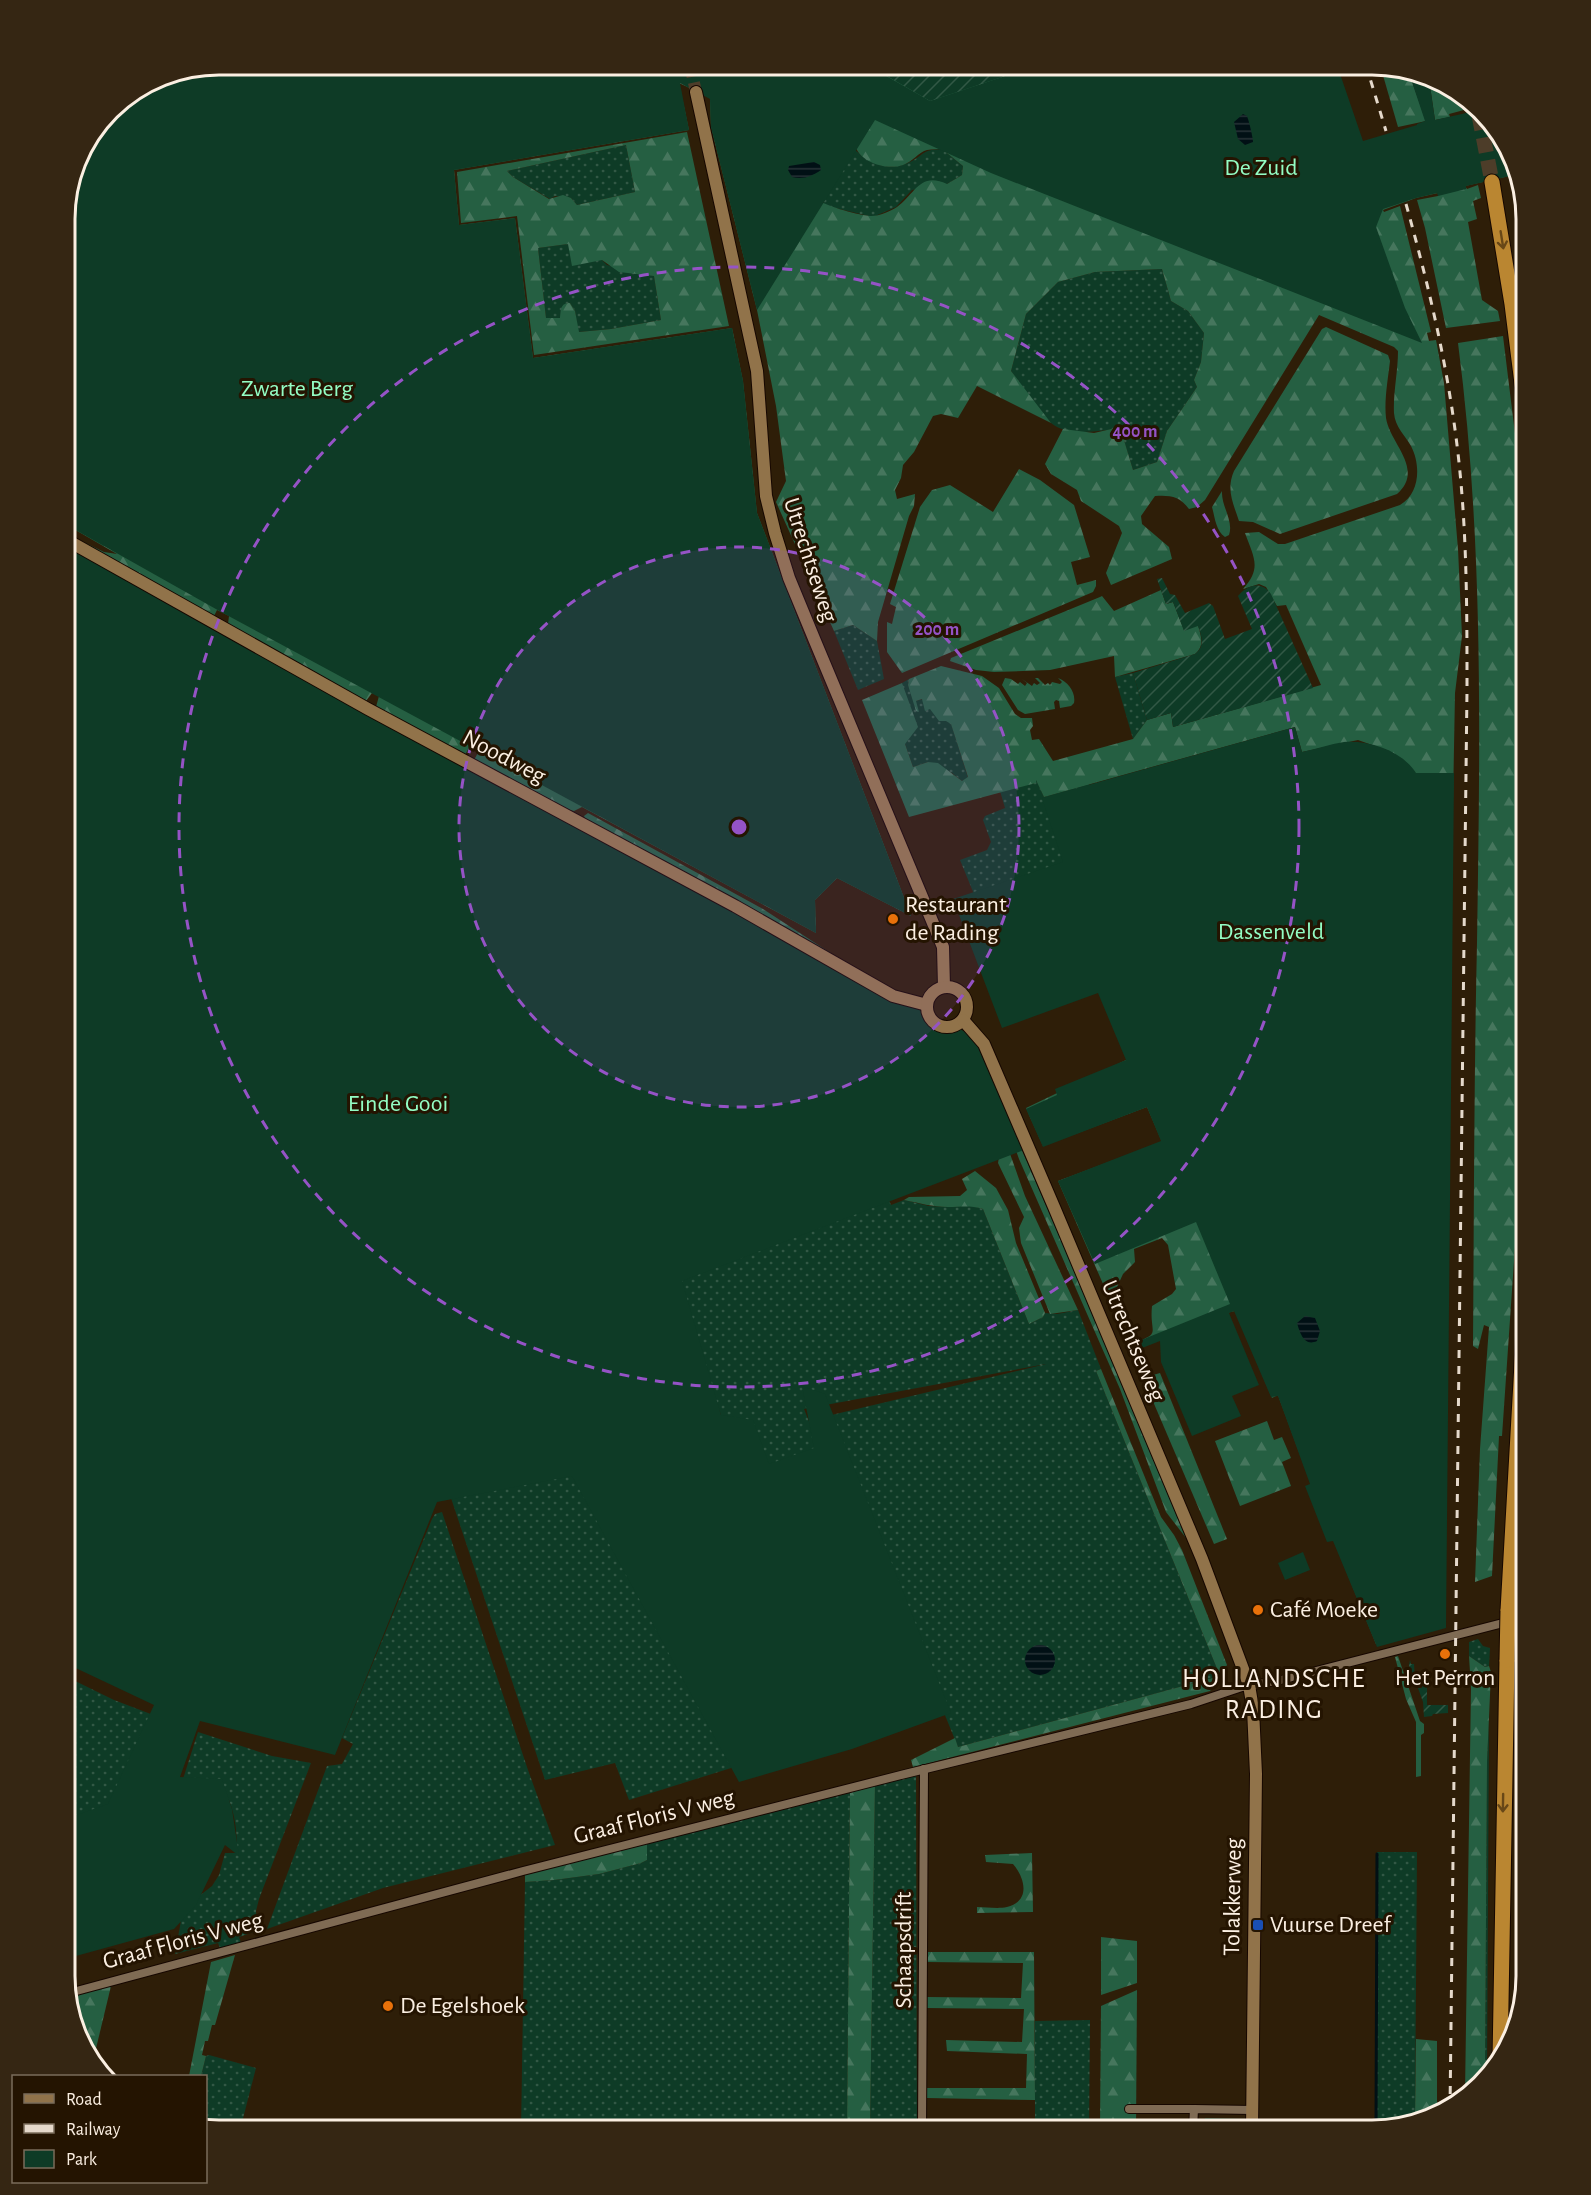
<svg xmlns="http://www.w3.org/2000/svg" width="1591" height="2195" viewBox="0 0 1591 2195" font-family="'Alegreya Sans',sans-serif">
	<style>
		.grass { fill: url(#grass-dots) }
		.forest { fill: url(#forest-firs); fill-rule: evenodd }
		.park { fill: #0e3b26 }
		.garden { fill: url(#garden-furrows) }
		.water { fill: url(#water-rules) }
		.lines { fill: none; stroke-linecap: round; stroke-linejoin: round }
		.stream { stroke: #011015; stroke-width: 3 }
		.secondary-tunnel { stroke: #4d3d29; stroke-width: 12; stroke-dasharray: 12 6; stroke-linecap: butt }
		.motorway-tunnel { stroke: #4d3d29; stroke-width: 15; stroke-dasharray: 15 8; stroke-linecap: butt }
		.minor-casing { stroke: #160700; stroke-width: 10 }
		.secondary-casing { stroke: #160700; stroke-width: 14 }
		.motorway-casing { stroke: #160700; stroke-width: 17 }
		.minor { stroke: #7f6b54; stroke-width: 8 }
		.secondary { stroke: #91734a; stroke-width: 12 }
		.motorway { stroke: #ba8631; stroke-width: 15 }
		.rail { stroke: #e5d9cb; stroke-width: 3; stroke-dasharray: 8 8; stroke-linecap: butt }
		.motorway-bridge-casing { stroke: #160700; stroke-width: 17; stroke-linecap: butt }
		.motorway-bridge { stroke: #ba8631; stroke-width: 15 }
		.oneway { stroke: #684717 }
		.ring { fill: none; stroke: #9553c6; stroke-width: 3; stroke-dasharray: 10 8 }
		.food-dot { fill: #e8710a; stroke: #241401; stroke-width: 2 }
		.transit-dot { fill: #1a4fb4; stroke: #241401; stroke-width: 2 }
		.labels { text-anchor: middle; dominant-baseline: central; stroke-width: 6; stroke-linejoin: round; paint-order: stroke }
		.park-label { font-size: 24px; fill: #93fdc4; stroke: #241401 }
		.street-label { font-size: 24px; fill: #fbefe2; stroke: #241401 }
		.poi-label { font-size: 24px; fill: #fbefe2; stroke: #241401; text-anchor: start }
		.quarter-label { font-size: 27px; letter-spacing: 1.5px; fill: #fbefe2; stroke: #241401 }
		.rim { fill: none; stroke: #fbefe2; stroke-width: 3 }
		.centre { fill: #9553c6; stroke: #241401; stroke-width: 3 }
		.ring-label { font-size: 18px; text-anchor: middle; font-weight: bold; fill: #9553c6; stroke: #241401; stroke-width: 6; stroke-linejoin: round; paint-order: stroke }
	</style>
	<defs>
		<pattern id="grass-dots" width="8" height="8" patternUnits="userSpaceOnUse" patternTransform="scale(1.5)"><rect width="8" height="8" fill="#0e3b26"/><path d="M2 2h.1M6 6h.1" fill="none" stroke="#325845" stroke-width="1.8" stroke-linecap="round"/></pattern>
		<pattern id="forest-firs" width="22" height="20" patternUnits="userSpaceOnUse" patternTransform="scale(1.5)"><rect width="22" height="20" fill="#255f42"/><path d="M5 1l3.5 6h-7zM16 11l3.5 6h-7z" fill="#46765d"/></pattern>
		<pattern id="garden-furrows" width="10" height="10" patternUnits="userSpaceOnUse" patternTransform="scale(1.5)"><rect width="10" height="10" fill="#0e3b26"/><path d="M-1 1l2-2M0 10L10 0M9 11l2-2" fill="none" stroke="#325845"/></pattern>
		<pattern id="water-rules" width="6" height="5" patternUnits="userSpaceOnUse" patternTransform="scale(1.5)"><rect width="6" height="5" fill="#011015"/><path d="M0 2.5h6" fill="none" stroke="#273337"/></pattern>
	</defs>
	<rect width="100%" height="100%" fill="#2e1e08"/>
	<g class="grass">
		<path d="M841 138C862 156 883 177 912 161 927 152 923 150 942 149L963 166 962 175 947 184 912 190 896 207 873 217 823 205Z"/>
		<path d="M626 145 635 192 577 205 571 198 555 196 550 199 513 177 507 171Z"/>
		<path d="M568 244 602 260 607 265 654 276 661 320 611 329 578 332 575 311 570 303H567L561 318H546L538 248Z"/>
		<path d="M1162 269 1171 301 1188 311 1204 333 1201 362 1194 380 1197 387 1167 431 1157 462 1133 470 1120 428C1101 431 1067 437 1051 423 1039 412 1021 385 1011 371L1026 314 1058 282 1095 272Z"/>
		<path d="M853 625 877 641 884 679 858 690 834 631Z"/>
		<path d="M1133 673 1147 720 1133 739 1115 677Z"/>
		<path d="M909 679 908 685 916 701 923 699 936 715 951 723 968 778 962 781 952 773 928 762 913 767 905 744 902 683Z"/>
		<path d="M1036 779 1044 797 1089 784 1162 988 1070 987 1019 1004 960 860 987 850 991 842 983 820 985 816 1005 808 1000 791 1035 783Z"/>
		<path d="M886 1193 891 1205 904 1200 929 1206 950 1207 970 1205 983 1209 1029 1324 1043 1317 1045 1313 1057 1314 1078 1310 1101 1369 1096 1371 1220 1676 958 1747 823 1417 1046 1364 804 1409 824 1459 767 1481 730 1441 675 1283Z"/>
		<path d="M592 1468 766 1757 629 1800 615 1763 545 1780 450 1495Z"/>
		<path d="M442 1512 528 1770 555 1845 383 1888 267 1929 327 1766 342 1764 353 1744 342 1738 432 1519 435 1514Z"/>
		<path d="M1478 1639 1483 1646 1490 1648 1489 1666 1485 1667 1469 1656V1642Z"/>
		<path d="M65 1676 114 1700 156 1716 119 1814 65 1827Z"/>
		<path d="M1489 1720 1487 2072 1485 2075 1487 1762Z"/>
		<path d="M198 1732 272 1756 311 1763 259 1899 256 1911 257 1931 239 1937 241 1943 220 1948 218 1943 175 1954 182 1915 194 1900 212 1886 219 1875 225 1853H237C237 1834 236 1818 229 1800L183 1779Z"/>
		<path d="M916 1776 917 2130H870L875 1783Z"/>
		<path d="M850 1793 847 2130H521L525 1882 554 1880 599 1874 641 1863 647 1860V1844Z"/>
		<path d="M1377 1852H1417L1415 2119 1376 2130Z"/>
		<path d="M1090 2020 1089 2130H1035V2021Z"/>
		<path d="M209 2055 256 2068 240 2130 206 2129V2076H201L206 2056Z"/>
		<path d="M1205 2118 1246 2119V2130H1203Z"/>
	</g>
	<g class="forest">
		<path d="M219 65 423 158 682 65 812 197C826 206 853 214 870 216 877 217 891 211 897 207 915 194 920 171 947 184L962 175 963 166 942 149C938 149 932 149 927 150 919 152 912 162 903 165 887 171 859 162 855 145L761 65H1228L1373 210 1424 190 1514 175 1465 186 1467 189 1478 185 1481 198 1473 201 1477 219 1468 222 1482 300 1498 311 1500 321 1446 328 1425 228 1417 200 1438 196V193L1416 198 1383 210 1384 212 1400 206 1431 332 1427 333 1429 341 1436 340 1444 383 1458 549 1462 636 1455 693 1441 1459 1385 1643 1376 1644 1313 1490 1278 1395 1272 1398 1235 1311 1200 1319 1132 1352 1129 1345C1164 1332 1149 1336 1152 1306L1172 1294 1176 1289 1168 1245 1162 1238 1134 1249 1135 1262 1123 1274 1117 1287 1107 1293 1058 1181 1162 1142 1147 1107 1043 1146 1026 1108 1128 1059 1100 993H1086L1389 751 1358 740 1302 752 1295 727 1044 797 1036 780V783L909 817 862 700 902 683 918 727 905 744 913 767 928 762 938 763 962 781 968 777 951 724 946 721H939L930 709 925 711 922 699 916 701 919 712 916 711 908 685 909 679 941 666 982 676 999 688 1015 714 1021 718H1032L1033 726 1030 730 1032 740 1039 739 1053 761 1133 739 1147 720 1171 713 1173 727 1321 685 1286 605 1277 606 1266 587 1259 584 1243 589C1262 568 1254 558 1245 533L1259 532 1278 544H1285L1400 505C1420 494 1421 465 1411 446 1405 435 1395 427 1394 413 1393 393 1398 372 1398 351L1394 347 1319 315 1205 500 1197 507 1189 509C1180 496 1169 495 1155 496L1141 516 1142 524 1169 547 1172 559 1111 585 1106 573 1122 533 1119 526 1081 501 1077 490 1051 474 1045 464 1063 429 1094 433 1120 427 1133 470 1157 462 1167 431 1197 387 1194 380 1201 362 1204 333 1188 311 1171 301 1162 269 1095 272 1058 282 1026 314 1011 371 1051 423 977 386 958 418 941 414 933 416 914 452 903 465 901 478 895 490 897 499 915 494 914 506 909 516 878 622 877 641 853 625 834 631 776 502 786 481 776 406 757 310 711 127 710 98 679 83 689 130 454 170 459 225 515 218 533 358 732 328 743 381 757 513 911 916 837 878 815 900 816 933 582 807 574 811 565 809 474 760 479 751 470 746 465 755 376 707 379 696 372 693 366 701 228 624 229 616 217 610 214 616 69 535 104 552 117 554 65 524V209L81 150 117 103 160 76Z"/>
		<path d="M1380 65 1409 73 1426 121 1398 127Z"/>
		<path d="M1429 79C1449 85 1458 87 1464 110L1449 114 1450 117 1435 120Z"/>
		<path d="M687 132 729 326 534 355 517 216 461 223 457 172ZM626 145 635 192 577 205 571 198 563 195 549 199 513 177 507 171ZM568 244 572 266 602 260 619 272 654 276 661 320 611 329 579 332 575 311 570 303C560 303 561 310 560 318H546L538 248Z"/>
		<path d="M1326 327 1388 355 1390 361C1388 379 1384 400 1386 418 1390 444 1425 469 1397 494L1280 534 1253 522 1239 521C1233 503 1226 489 1234 471L1322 329Z"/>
		<path d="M1503 336 1517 450 1526 566V1086L1502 1436H1499L1492 1576 1475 1582 1480 1449 1489 1327 1484 1325 1478 1349 1473 1346C1474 1212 1474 1077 1477 943 1480 742 1484 542 1458 343Z"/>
		<path d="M1019 469 1040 480 1074 505 1090 557 1071 562 1077 585 1096 580V586L1093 592 902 673 887 652V622L892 624 896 607 890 604 920 507 932 490 950 485 993 512Z"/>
		<path d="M1222 491C1221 506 1234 521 1229 535L1225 537C1216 531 1215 518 1212 507Z"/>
		<path d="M1161 590 1166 604 1173 602 1184 630 1198 625C1201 637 1205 645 1195 654L1115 677 1114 656 1050 670 994 672 976 670 950 661 951 658 1100 597 1102 596 1114 611Z"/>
		<path d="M1005 678 1011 679 1018 684 1020 682 1025 686 1027 683 1022 679 1032 686 1034 683 1037 685 1040 683 1035 678H1038L1045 685 1048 683 1050 685 1052 682 1060 684 1062 682 1058 678C1068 682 1076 692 1074 703L1071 706 1060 708 1059 701 1056 700 1054 702 1055 709 1025 714 1018 710 1002 685Z"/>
		<path d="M588 813 763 909 852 967 586 820 584 816Z"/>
		<path d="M1007 1125 1017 1139 1071 1263 1186 1538 1166 1512 1120 1389 1019 1159Z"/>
		<path d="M1003 1134 1025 1196 1078 1310 1050 1314 1021 1243 1019 1228 1024 1217 998 1163Z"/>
		<path d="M975 1171 996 1188 1008 1210 1016 1243 1045 1313 1043 1317 1029 1324 983 1209C970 1205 961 1207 948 1207 933 1207 919 1203 904 1200L909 1197 960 1196 967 1190 962 1179Z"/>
		<path d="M1101 1369 1161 1517 1174 1535 1182 1550 1227 1665 1210 1691 913 1767 911 1760 955 1738 958 1747 1220 1676 1096 1371Z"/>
		<path d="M1160 1373 1227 1539 1214 1544 1143 1378Z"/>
		<path d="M1267 1421 1274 1440 1282 1437 1291 1458 1282 1462 1291 1486 1240 1506 1215 1441Z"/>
		<path d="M1398 1656 1420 1721 1424 1724V1733L1421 1735V1776L1416 1777V1722L1406 1699 1395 1657Z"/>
		<path d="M1469 1656 1485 1667 1489 1666 1491 1672 1487 1762 1485 2075 1465 2094 1471 1688Z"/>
		<path d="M875 1783 870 2130H847L850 1793Z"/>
		<path d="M647 1844V1860L641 1863 599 1874 554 1880 525 1882V1874Z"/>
		<path d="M1032 1853 1033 1912 977 1913V1907C986 1907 998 1909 1007 1907 1031 1901 1025 1878 1013 1864L986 1862 985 1855Z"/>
		<path d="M1101 1937 1137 1941V1983L1101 1995Z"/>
		<path d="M927 1952H1034L1035 2100 927 2098V2088H1026L1027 2054 947 2051 946 2040 1022 2042 1024 2009 927 2008V1997L1021 1998 1023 1963 927 1962Z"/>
		<path d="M235 1955 215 2025H212L208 2041H205L202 2055 206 2056 201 2076H189L211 1962Z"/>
		<path d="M111 1986 93 2061 85 2053 70 1997Z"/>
		<path d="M1137 1990 1136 2130H1100L1101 2006Z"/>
		<path d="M1416 2039 1437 2041V2113L1415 2119Z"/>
	</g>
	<g class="park">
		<path d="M219 65H867L930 101 1038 65H1337L1363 141 1417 125V124L1425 121 1409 73 1429 79 1435 120 1475 111 1506 142 1514 175 1466 186V189L1438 196 1437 193 1416 198 1383 209 1376 227 1405 308 1422 343 991 173 875 120 757 310 711 127 710 99 680 83 689 130 454 170 459 225 515 218 533 358 732 328 743 381 757 513 911 916 837 878 815 900 816 933 223 613 65 524V209L81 150 117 103 160 76Z"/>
		<path d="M65 539 464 760 991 1046 1029 1148 682 1281 721 1415 753 1420 769 1464 814 1448 802 1386 825 1394 951 1713 852 1749 739 1782 572 1476 437 1502 335 1755 200 1721 180 1777 222 1779 232 1809 239 1856 225 1845 196 1905 174 1929 65 1959V1819L108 1804 154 1705 65 1663Z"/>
		<path d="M1295 727 1302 752C1316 749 1330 744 1344 742 1370 740 1402 751 1416 773H1454L1446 1628 1377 1647 1333 1541 1327 1542 1305 1486 1310 1484 1278 1396 1271 1397 1234 1311 1229 1313 1259 1385 1232 1396 1241 1416 1192 1436 1161 1362 1160 1341 1132 1352 1129 1345 1230 1304 1196 1222 1095 1264 1058 1181 1161 1141 1147 1107 1043 1147 1026 1109 1057 1095 1055 1089 1126 1060 1098 993 1002 1028 953 899 1063 862 1042 798Z"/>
		<path d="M1303 1552 1310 1570 1285 1580 1278 1563Z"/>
	</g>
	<g class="garden">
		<path d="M868 65H1038L930 101Z"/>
		<path d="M1162 578 1170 594 1175 595 1185 613 1209 603 1213 606 1225 639 1252 629 1238 596C1248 584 1262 581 1271 594L1313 688 1173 727 1171 713 1147 720 1133 673 1195 654C1205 646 1202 637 1198 626L1184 631 1173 602 1166 604 1157 579Z"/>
		<path d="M1410 1660 1411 1664H1414L1415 1679H1427V1705H1448V1713L1433 1714 1432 1716 1424 1717 1423 1702 1418 1688H1422L1421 1683 1414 1682 1409 1665Z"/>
	</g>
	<g class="water">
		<path d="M1243 114 1247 116C1249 121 1253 138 1253 142L1245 145 1238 139 1234 122Z"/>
		<path d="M814 162 820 165 821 170C812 176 803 180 792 177L788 170 789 166Z"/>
		<path d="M1305 1316 1315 1318 1320 1331 1317 1341C1304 1347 1300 1333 1297 1323Z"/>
		<circle cx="1040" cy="1660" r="15"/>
	</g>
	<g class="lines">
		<path class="stream" d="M1376 2129 1377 1854"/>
		<path class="secondary-tunnel" d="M690 65 696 92"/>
		<path class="motorway-tunnel" d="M1479 115 1492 182"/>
		<defs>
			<g id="minor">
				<path d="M69 1993 523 1871 905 1774 1191 1704 1242 1687 1281 1680 1526 1617"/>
				<path d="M1129 2109H1194"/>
				<path d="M922 2130 924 1769"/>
				<path d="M1193 2130 1194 2109 1252 2110"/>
			</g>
			<g id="secondary">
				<path d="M696 92 757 371 766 496 775 533 789 578 815 641 943 947 944 987"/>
				<path d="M65 539 368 709 735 906 893 996 927 1005"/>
				<circle cx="947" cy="1007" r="20"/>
				<path d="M963 1020 984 1044 1054 1207 1202 1559 1249 1685 1253 1709 1256 1774 1252 2130"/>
			</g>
			<g id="motorway">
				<path d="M1492 182 1512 304 1526 415"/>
				<path d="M1508 1611 1526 1293"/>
				<path d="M1500 2060 1507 1660"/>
			</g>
		</defs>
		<use href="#minor" class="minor-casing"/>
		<use href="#secondary" class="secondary-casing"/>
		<use href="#motorway" class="motorway-casing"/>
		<use href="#minor" class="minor"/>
		<use href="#secondary" class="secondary"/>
		<use href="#motorway" class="motorway"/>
		<g class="rail">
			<path d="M1366 65 1386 131"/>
			<path d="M1406 204C1428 283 1447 363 1457 445 1467 526 1467 608 1467 690L1450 2109"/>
		</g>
		<defs>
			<path id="motorway-bridge" d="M1507 1660 1508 1611"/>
		</defs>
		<use href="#motorway-bridge" class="motorway-bridge-casing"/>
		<use href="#motorway-bridge" class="motorway-bridge"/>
	</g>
	<defs><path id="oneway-shaft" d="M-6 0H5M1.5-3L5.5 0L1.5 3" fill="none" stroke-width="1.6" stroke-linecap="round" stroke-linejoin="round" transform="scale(1.5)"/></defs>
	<g class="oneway">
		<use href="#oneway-shaft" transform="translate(1502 240) rotate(81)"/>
		<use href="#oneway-shaft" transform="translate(1503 1803) rotate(91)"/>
	</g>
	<circle cx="739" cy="827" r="280" fill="#9553c6" fill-opacity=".12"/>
	<g class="ring">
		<circle cx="739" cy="827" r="280"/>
		<circle cx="739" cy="827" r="560"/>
	</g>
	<g class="food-dot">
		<circle cx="893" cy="919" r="6"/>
		<circle cx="1258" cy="1610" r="6"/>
		<circle cx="1445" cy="1654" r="6"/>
		<circle cx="388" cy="2006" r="6"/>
	</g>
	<rect class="transit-dot" x="1252" y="1919" width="12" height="12" rx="3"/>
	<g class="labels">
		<g class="park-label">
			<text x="1261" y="168">De Zuid</text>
			<text x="297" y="389">Zwarte Berg</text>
			<text x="1271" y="932">Dassenveld</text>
			<text x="398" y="1104">Einde Gooi</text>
		</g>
		<g class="street-label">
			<text transform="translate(810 560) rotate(72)">Utrechtseweg</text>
			<text transform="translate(504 757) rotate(28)">Noodweg</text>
			<text transform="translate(1133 1341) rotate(67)">Utrechtseweg</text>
			<text transform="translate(654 1817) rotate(-14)">Graaf Floris V weg</text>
			<text transform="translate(1233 1897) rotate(-89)">Tolakkerweg</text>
			<text transform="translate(183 1941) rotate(-15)">Graaf Floris V weg</text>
			<text transform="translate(904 1950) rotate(-90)">Schaapsdrift</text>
		</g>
		<g class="poi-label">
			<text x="905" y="905">Restaurant<tspan x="905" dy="28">de Rading</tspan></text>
			<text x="1270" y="1610">Café Moeke</text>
			<text x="1445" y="1678" text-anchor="middle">Het Perron</text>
			<text x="1270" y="1925">Vuurse Dreef</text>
			<text x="400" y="2006">De Egelshoek</text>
		</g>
		<g class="quarter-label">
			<text x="1274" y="1678">HOLLANDSCHE<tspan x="1274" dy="31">RADING</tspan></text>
		</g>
	</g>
	<path d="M0 0H1591V2195H0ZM219 75H1372A144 144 0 0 1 1516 219V1976A144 144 0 0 1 1372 2120H219A144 144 0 0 1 75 1976V219A144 144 0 0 1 219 75Z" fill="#352613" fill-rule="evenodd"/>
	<path class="rim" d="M219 75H1372A144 144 0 0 1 1516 219V1976A144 144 0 0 1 1372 2120H219A144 144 0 0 1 75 1976V219A144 144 0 0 1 219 75Z"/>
	<circle cx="739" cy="827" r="9" class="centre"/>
	<g class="ring-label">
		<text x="1135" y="437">400 m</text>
		<text x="937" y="635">200 m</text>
	</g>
	<rect x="12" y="2075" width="195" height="108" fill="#241401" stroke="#7a6c5b" stroke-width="1.5"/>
	<rect x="24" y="2094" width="30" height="9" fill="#91734a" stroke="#7a6c5b" stroke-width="1.5"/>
	<text x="66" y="2105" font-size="18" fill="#fbefe2">Road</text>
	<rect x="24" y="2124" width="30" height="9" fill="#e5d9cb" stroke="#7a6c5b" stroke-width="1.5"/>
	<text x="66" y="2135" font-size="18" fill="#fbefe2">Railway</text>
	<rect x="24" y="2150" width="30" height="18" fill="#0e3b26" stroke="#7a6c5b" stroke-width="1.5"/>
	<text x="66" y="2165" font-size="18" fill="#fbefe2">Park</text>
</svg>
